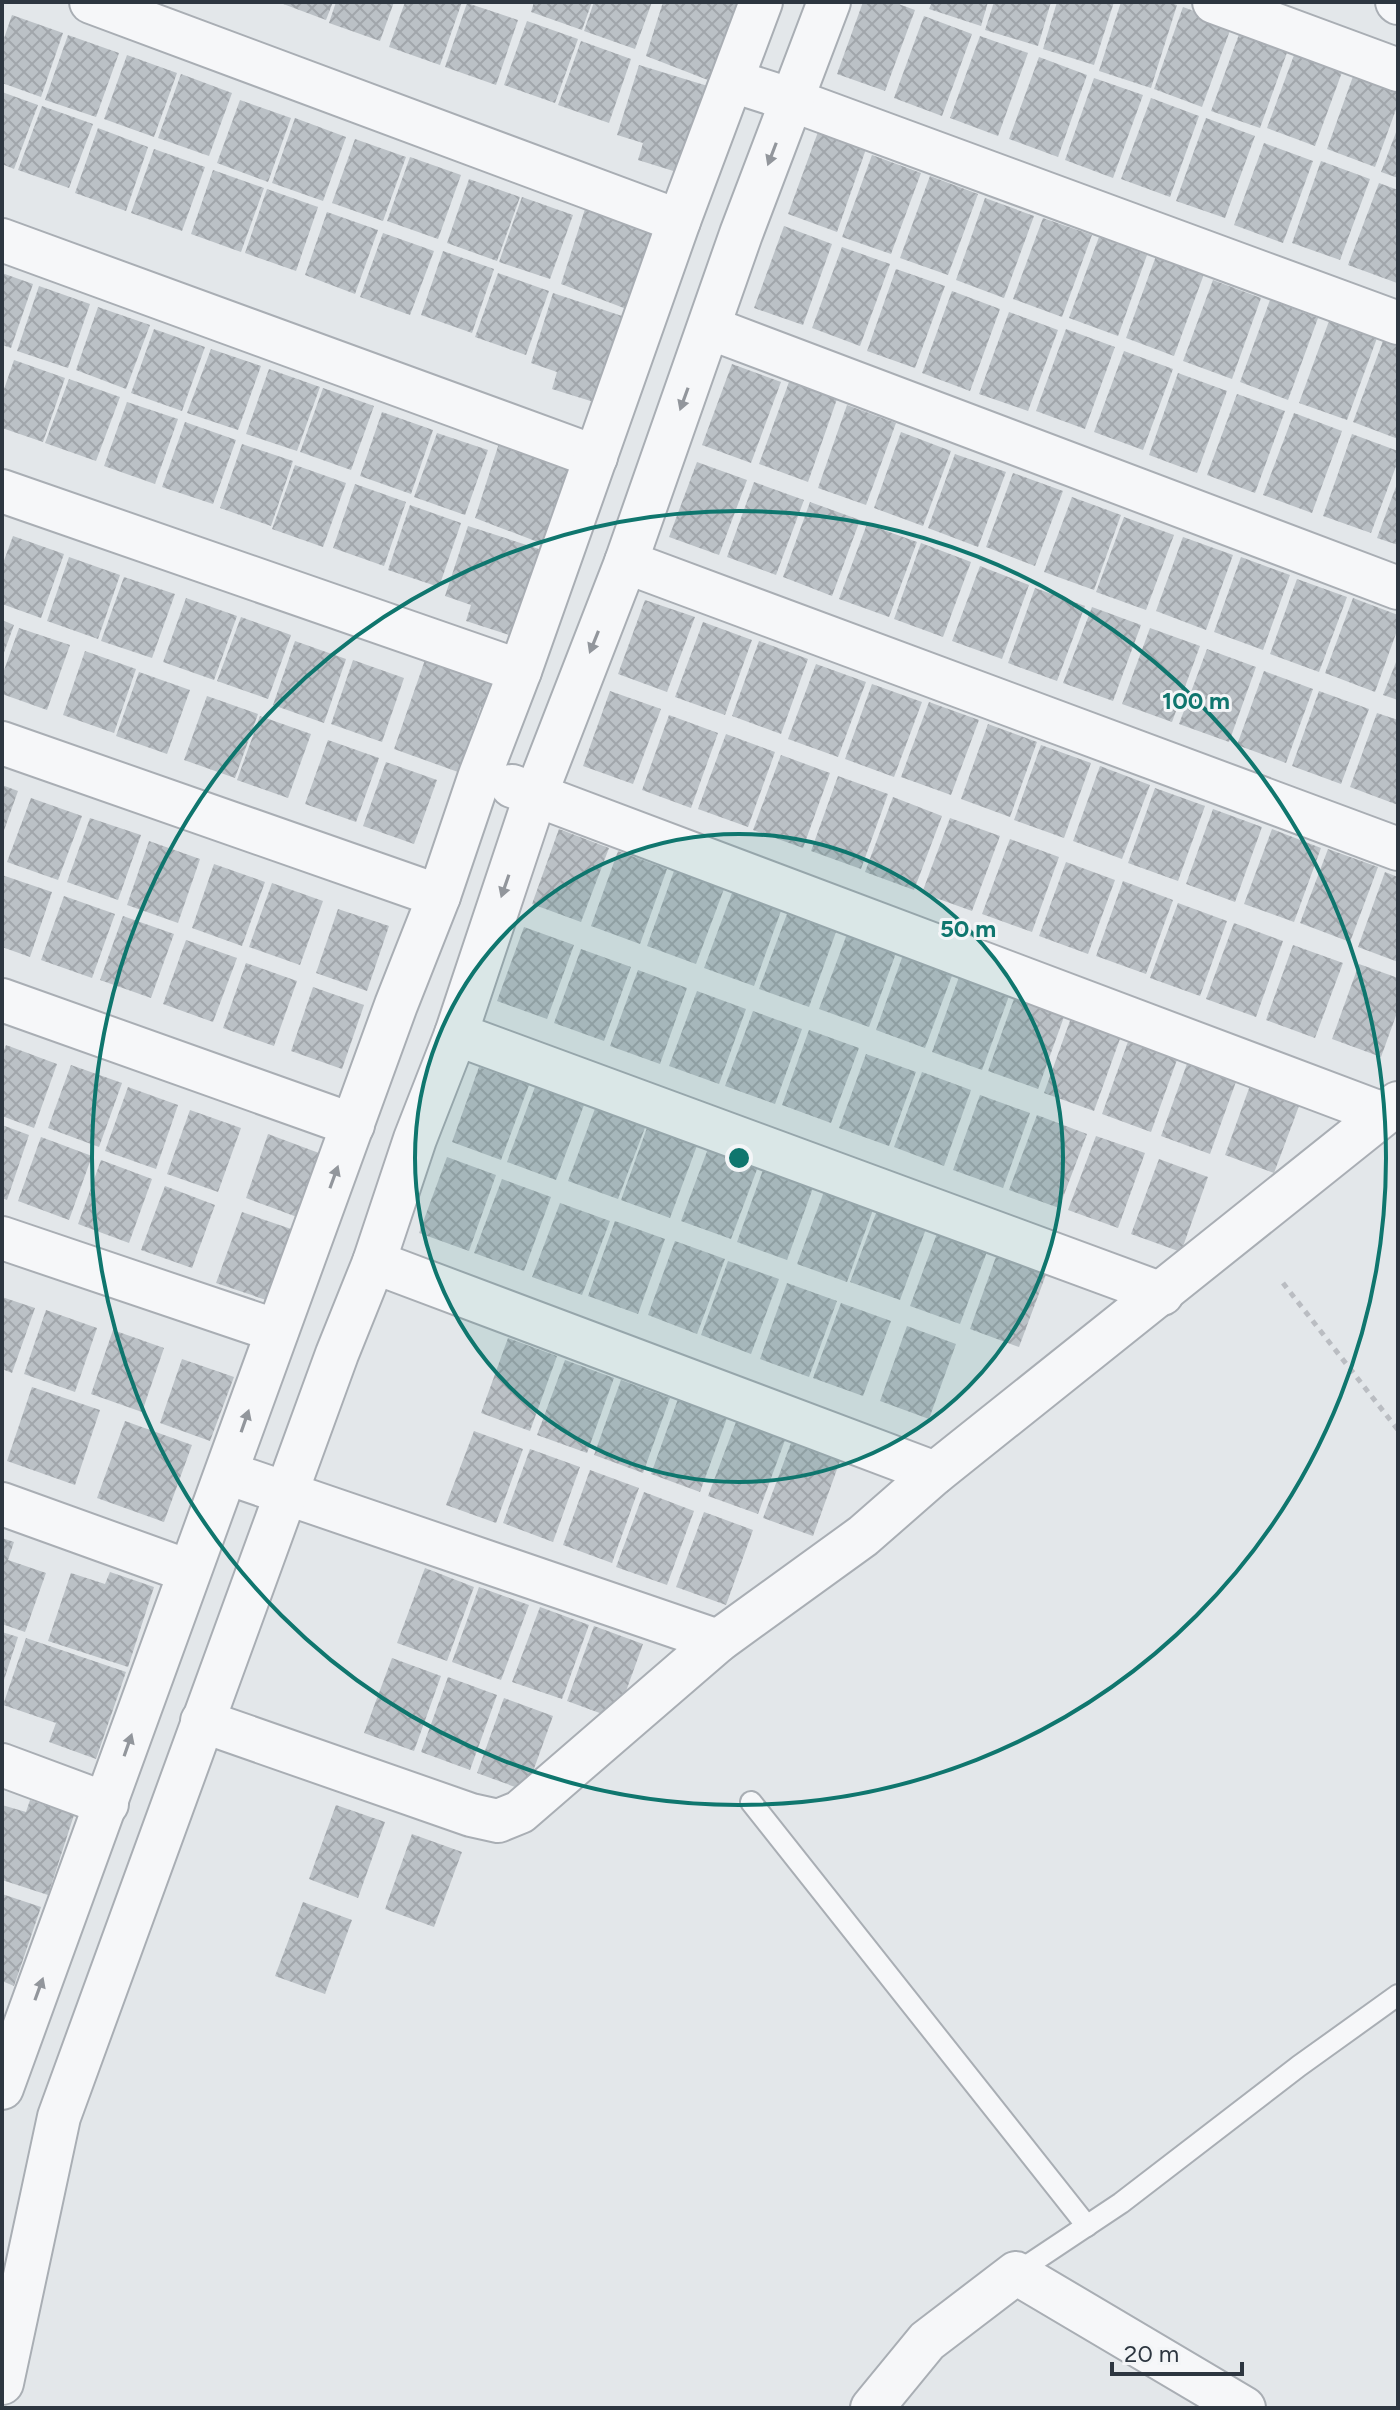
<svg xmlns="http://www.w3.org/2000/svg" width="1400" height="2410" viewBox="0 0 1400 2410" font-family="Figtree,sans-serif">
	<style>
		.building { fill: url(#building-cross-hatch) }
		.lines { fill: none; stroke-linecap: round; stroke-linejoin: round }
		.service-casing { stroke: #a9aeb4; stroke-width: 24 }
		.minor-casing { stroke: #a9aeb4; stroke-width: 46 }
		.path { stroke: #babdc2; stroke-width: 5; stroke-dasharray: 6 6; stroke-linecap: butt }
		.service { stroke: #f6f7f9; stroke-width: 20 }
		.minor { stroke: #f6f7f9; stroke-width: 42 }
		.oneway { fill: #92969c }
		.ring { fill: none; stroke: #0f766e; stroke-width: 4 }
		.centre { fill: #0f766e; stroke: #f3f5f7; stroke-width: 4 }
		.ring-label { font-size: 24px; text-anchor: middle; font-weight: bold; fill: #0f766e; stroke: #f3f5f7; stroke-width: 6; stroke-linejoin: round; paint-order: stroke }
	</style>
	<defs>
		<pattern id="building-cross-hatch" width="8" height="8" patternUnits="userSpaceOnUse" patternTransform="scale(2)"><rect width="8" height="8" fill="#bbc1c6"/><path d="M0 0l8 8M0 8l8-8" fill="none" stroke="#a1a6ab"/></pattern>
	</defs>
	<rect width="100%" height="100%" fill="#e3e7ea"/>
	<g class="building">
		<path d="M278 2H333L326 20Z"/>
		<path d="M336 2H394L380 41 329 23Z"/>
		<path d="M405 2H462L440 65 389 47Z"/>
		<path d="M534 2H592L582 30 531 12Z"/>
		<path d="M594 2H652L635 49 584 31Z"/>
		<path d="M663 2H742L713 82 646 56Z"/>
		<path d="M863 2H893L915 10 885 91 837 74Z"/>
		<path d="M932 2H988L981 26 929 9Z"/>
		<path d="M994 2H1051L1038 46 985 30Z"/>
		<path d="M1057 2H1114L1094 65 1043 49Z"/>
		<path d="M1121 2H1169L1177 5 1151 88 1099 71Z"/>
		<path d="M467 3 518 20 496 85 445 67Z"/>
		<path d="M1183 7 1232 25 1202 107 1154 89Z"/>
		<path d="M12 15 63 33 41 97 2 83V44Z"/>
		<path d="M924 16 972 34 942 116 894 98Z"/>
		<path d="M527 21 578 39 555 103 504 85Z"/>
		<path d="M1241 29 1289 47 1260 128 1211 111Z"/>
		<path d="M68 35 119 53 96 117 45 100Z"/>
		<path d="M980 36 1028 53 998 136 950 118Z"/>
		<path d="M581 41 631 59 609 123 558 105Z"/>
		<path d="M1297 47 1345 64 1315 146 1267 128Z"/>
		<path d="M127 55 177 73 154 137 104 119Z"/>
		<path d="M1039 57 1087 75 1058 157 1009 139Z"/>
		<path d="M639 65 711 87 683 174 638 160 643 143 617 135Z"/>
		<path d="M1356 68 1398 82V104L1375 167 1327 149Z"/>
		<path d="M181 74 232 93 209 156 158 138Z"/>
		<path d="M1094 78 1143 95 1113 178 1065 160Z"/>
		<path d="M2 92 38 105 14 169 2 164Z"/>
		<path d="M1151 98 1199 116 1170 197 1121 179Z"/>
		<path d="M240 100 291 118 268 182 217 163Z"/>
		<path d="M42 106 93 124 69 188 18 170Z"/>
		<path d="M295 118 346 137 323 201 272 183Z"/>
		<path d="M1206 118 1255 136 1225 218 1176 201Z"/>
		<path d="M1398 127V178L1381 172Z"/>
		<path d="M98 128 148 147 126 211 75 193Z"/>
		<path d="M818 132 866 149 837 232 788 214Z"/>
		<path d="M355 139 406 157 383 221 332 203Z"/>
		<path d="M1264 143 1313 161 1283 243 1234 225Z"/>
		<path d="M154 149 205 167 182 231 131 213Z"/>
		<path d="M872 155 921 173 891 254 842 237Z"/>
		<path d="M410 157 461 175 438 239 387 221Z"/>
		<path d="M1321 161 1370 179 1340 260 1292 243Z"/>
		<path d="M213 170 264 188 241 252 191 234Z"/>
		<path d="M930 176 978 194 948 275 900 258Z"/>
		<path d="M469 179 520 197 497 261 447 243Z"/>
		<path d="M1379 183 1398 190 1397 283 1348 265Z"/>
		<path d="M267 189 318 207 296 271 245 253Z"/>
		<path d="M522 197 573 215 550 279 499 262Z"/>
		<path d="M985 198 1034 216 1004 298 956 280Z"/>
		<path d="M587 203 656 227 629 310 561 284Z"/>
		<path d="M327 212 378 230 355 294 305 275Z"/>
		<path d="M1043 218 1092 235 1062 317 1013 299Z"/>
		<path d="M784 226 832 244 803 325 754 308Z"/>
		<path d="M383 233 434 251 410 315 360 297Z"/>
		<path d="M1099 237 1147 255 1118 336 1069 318Z"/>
		<path d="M842 247 890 264 860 346 812 328Z"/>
		<path d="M443 251 494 269 472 333 421 315Z"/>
		<path d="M1156 256 1204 274 1174 356 1126 338Z"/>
		<path d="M896 269 945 286 915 368 867 351Z"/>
		<path d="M2 273 33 284 11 348 2 345Z"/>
		<path d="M498 273 549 291 526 355 475 337Z"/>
		<path d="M1213 280 1261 298 1232 379 1183 361Z"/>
		<path d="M39 286 90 304 68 368 17 351Z"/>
		<path d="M952 291 1000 309 970 391 922 373Z"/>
		<path d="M553 293 625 317 597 403 552 389 557 372 531 363Z"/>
		<path d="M1270 300 1318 318 1288 400 1240 382Z"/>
		<path d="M98 307 150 325 126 389 76 370Z"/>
		<path d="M1009 312 1058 330 1028 411 979 394Z"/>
		<path d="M1329 321 1377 338 1347 420 1299 403Z"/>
		<path d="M154 329 205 347 182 411 131 393Z"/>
		<path d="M1066 329 1115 347 1085 429 1036 411Z"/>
		<path d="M1383 341 1398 346V439L1353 422Z"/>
		<path d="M211 349 261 366 238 430 187 413Z"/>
		<path d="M1124 351 1173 369 1143 450 1094 432Z"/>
		<path d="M14 360 65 378 43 442 2 428V395Z"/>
		<path d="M732 364 781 382 751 463 702 445Z"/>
		<path d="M269 369 320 387 297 451 246 434Z"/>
		<path d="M1178 373 1227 391 1197 473 1149 455Z"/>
		<path d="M69 379 120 397 96 461 45 443Z"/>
		<path d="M789 382 837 399 808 482 759 464Z"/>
		<path d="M323 388 374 406 351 470 300 452Z"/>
		<path d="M1237 394 1285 411 1255 493 1207 475Z"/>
		<path d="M127 402 178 419 155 484 104 466Z"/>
		<path d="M847 405 896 423 866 505 818 488Z"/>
		<path d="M382 412 433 430 411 494 360 476Z"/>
		<path d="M1294 413 1342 431 1312 513 1263 495Z"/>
		<path d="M185 422 236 440 213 504 162 487Z"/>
		<path d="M901 432 951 451 923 526 874 508Z"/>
		<path d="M437 433 488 450 465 515 414 497Z"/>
		<path d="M1352 434 1398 451V461L1371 533 1323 516Z"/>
		<path d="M501 437 573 466 543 544 475 518Z"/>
		<path d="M242 444 293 461 271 526 220 508Z"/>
		<path d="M955 454 1006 472 978 547 928 528Z"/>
		<path d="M697 462 747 480 719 555 669 537Z"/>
		<path d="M295 465 346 483 323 547 272 529Z"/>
		<path d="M1013 473 1063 491 1035 566 986 547Z"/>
		<path d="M1398 481V545L1377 538Z"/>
		<path d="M754 482 804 500 776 575 727 557Z"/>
		<path d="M355 484 406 502 384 566 333 548Z"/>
		<path d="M1072 497 1121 515 1094 590 1044 572Z"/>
		<path d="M810 502 860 520 832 596 783 577Z"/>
		<path d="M410 505 461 523 439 587 388 570Z"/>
		<path d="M1124 517 1174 535 1146 610 1096 592Z"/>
		<path d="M867 524 917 542 889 617 839 599Z"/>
		<path d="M468 526 539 549 512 636 466 621 471 605 445 596Z"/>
		<path d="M13 536 64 554 41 618 2 604V566Z"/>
		<path d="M1183 537 1233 555 1206 630 1156 611Z"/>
		<path d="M921 543 971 562 943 637 894 619Z"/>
		<path d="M69 557 120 575 98 639 47 621Z"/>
		<path d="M1241 557 1290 575 1263 650 1214 632Z"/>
		<path d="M980 566 1029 585 1002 659 952 641Z"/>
		<path d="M124 577 175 594 152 658 101 641Z"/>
		<path d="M1297 579 1347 597 1319 672 1270 654Z"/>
		<path d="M1035 588 1085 606 1057 681 1008 663Z"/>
		<path d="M186 598 237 616 214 680 163 662Z"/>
		<path d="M1353 598 1398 615V628L1375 692 1325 673Z"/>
		<path d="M645 600 695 617 667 692 618 674Z"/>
		<path d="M1092 607 1141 625 1113 701 1063 683Z"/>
		<path d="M241 617 291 635 268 699 217 681Z"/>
		<path d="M2 620 14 625 2 658Z"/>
		<path d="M703 622 752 640 725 715 675 697Z"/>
		<path d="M19 628 70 645 47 710 2 694V676Z"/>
		<path d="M1150 628 1200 646 1172 722 1122 704Z"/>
		<path d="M295 641 346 659 324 723 273 705Z"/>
		<path d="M759 641 808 659 781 734 732 716Z"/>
		<path d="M1207 649 1256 667 1229 742 1179 724Z"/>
		<path d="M85 651 136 669 114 733 63 715Z"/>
		<path d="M426 657 506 684 495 713 481 707 458 772 394 749Z"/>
		<path d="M1398 657V700L1383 695Z"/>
		<path d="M353 660 404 678 382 742 331 724Z"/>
		<path d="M816 664 866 682 838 757 788 739Z"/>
		<path d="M1264 671 1313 689 1286 763 1237 745Z"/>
		<path d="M139 672 190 690 167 754 116 736Z"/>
		<path d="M872 684 922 702 894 777 845 759Z"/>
		<path d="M610 691 661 709 633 784 583 766Z"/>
		<path d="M1319 691 1369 709 1341 784 1292 766Z"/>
		<path d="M207 696 258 714 235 778 184 760Z"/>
		<path d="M929 702 979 720 951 795 901 777Z"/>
		<path d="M1377 713 1398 720V805L1350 787Z"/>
		<path d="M669 715 718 733 691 808 642 790Z"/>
		<path d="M260 716 311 734 288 798 237 780Z"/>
		<path d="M988 724 1037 742 1010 817 961 799Z"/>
		<path d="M726 734 775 752 748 827 698 809Z"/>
		<path d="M328 740 379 758 356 822 305 804Z"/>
		<path d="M1041 745 1091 763 1064 838 1014 820Z"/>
		<path d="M781 755 830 773 803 848 753 830Z"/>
		<path d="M386 762 437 780 414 844 363 826Z"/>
		<path d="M1100 766 1150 785 1122 859 1073 841Z"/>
		<path d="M838 776 888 794 861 869 811 851Z"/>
		<path d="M2 785 18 791 2 836Z"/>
		<path d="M1155 788 1205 806 1178 881 1128 863Z"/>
		<path d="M893 797 942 816 914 890 865 872Z"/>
		<path d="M31 798 82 816 58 880 7 862Z"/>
		<path d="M1213 809 1262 827 1235 902 1186 884Z"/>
		<path d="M90 818 141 835 118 900 67 882Z"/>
		<path d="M950 818 1000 836 972 911 922 893Z"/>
		<path d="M559 829 609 848 581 922 532 904Z"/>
		<path d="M1272 829 1321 848 1294 922 1244 904Z"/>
		<path d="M1010 839 1059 857 1032 932 982 914Z"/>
		<path d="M149 841 200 859 178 923 127 905Z"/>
		<path d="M1328 849 1378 867 1350 942 1300 923Z"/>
		<path d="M618 851 667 869 640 944 591 926Z"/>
		<path d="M1066 862 1115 880 1088 954 1039 936Z"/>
		<path d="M214 864 265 882 242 946 192 928Z"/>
		<path d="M674 871 724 889 696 964 647 946Z"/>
		<path d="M1385 872 1398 877V962L1358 947Z"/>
		<path d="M2 875 52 892 30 957 2 947Z"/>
		<path d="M1123 881 1173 900 1146 974 1096 956Z"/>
		<path d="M272 883 323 901 300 965 249 947Z"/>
		<path d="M732 893 781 911 754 986 704 968Z"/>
		<path d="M64 896 115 914 92 978 41 960Z"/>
		<path d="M1178 903 1227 921 1200 996 1150 978Z"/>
		<path d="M338 909 389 926 367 991 316 973Z"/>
		<path d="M787 914 836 932 809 1007 759 989Z"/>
		<path d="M123 916 174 934 151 998 100 980Z"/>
		<path d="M1234 923 1283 941 1256 1017 1206 999Z"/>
		<path d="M524 927 574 945 547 1019 497 1001Z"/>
		<path d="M847 934 896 953 869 1027 819 1009Z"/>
		<path d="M186 940 237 958 213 1022 163 1004Z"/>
		<path d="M1293 945 1343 963 1315 1038 1266 1020Z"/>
		<path d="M581 949 631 967 604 1041 554 1023Z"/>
		<path d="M903 955 953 973 925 1048 876 1030Z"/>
		<path d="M246 963 297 981 274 1046 223 1028Z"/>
		<path d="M1359 964 1398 978V1010L1381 1057 1332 1039Z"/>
		<path d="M638 970 687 988 660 1064 610 1046Z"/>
		<path d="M959 977 1009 996 982 1070 932 1052Z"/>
		<path d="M313 987 364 1005 342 1069 291 1051Z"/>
		<path d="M697 991 746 1009 719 1084 669 1066Z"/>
		<path d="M1015 996 1065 1014 1038 1089 988 1071Z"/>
		<path d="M753 1011 802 1029 775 1104 725 1086Z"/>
		<path d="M1071 1018 1121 1036 1094 1111 1044 1093Z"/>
		<path d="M809 1030 859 1048 831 1123 782 1105Z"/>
		<path d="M1129 1039 1178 1057 1151 1132 1102 1114Z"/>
		<path d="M6 1045 57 1064 34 1128 2 1116V1055Z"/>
		<path d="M866 1054 916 1072 889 1146 839 1128Z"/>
		<path d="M1188 1061 1237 1079 1210 1154 1161 1136Z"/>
		<path d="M71 1065 122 1083 99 1147 48 1128Z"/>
		<path d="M479 1067 529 1085 501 1160 452 1142Z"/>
		<path d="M922 1072 971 1090 944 1166 894 1147Z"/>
		<path d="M1252 1080 1302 1098 1274 1173 1225 1155Z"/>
		<path d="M128 1087 178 1105 156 1169 105 1151Z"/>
		<path d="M535 1087 584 1105 556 1180 507 1162Z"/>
		<path d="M980 1095 1030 1113 1003 1188 953 1170Z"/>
		<path d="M596 1106 646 1125 618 1199 568 1181Z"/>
		<path d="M190 1110 241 1128 218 1192 167 1174Z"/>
		<path d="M1037 1115 1087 1134 1059 1208 1009 1190Z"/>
		<path d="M2 1125 29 1135 7 1200 2 1198Z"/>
		<path d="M648 1125 698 1143 670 1218 621 1200Z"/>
		<path d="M268 1134 319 1153 297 1217 246 1198Z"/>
		<path d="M1096 1136 1145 1153 1118 1228 1068 1210Z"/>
		<path d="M41 1137 92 1156 69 1220 18 1201Z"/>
		<path d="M709 1146 759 1164 731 1239 681 1221Z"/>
		<path d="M447 1157 496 1175 469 1251 419 1233Z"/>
		<path d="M1159 1159 1208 1177 1181 1252 1131 1234Z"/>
		<path d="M101 1160 152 1179 129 1243 78 1224Z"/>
		<path d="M764 1167 814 1185 787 1260 737 1242Z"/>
		<path d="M502 1179 551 1197 524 1271 474 1253Z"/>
		<path d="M165 1186 215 1205 192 1268 141 1250Z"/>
		<path d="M825 1189 874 1207 847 1282 797 1264Z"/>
		<path d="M560 1203 610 1221 582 1295 532 1277Z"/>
		<path d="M878 1208 927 1226 900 1300 850 1282Z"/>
		<path d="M242 1212 297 1231 272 1302 216 1283Z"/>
		<path d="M615 1221 665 1239 638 1314 588 1296Z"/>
		<path d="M938 1231 988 1249 960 1324 910 1306Z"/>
		<path d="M675 1241 725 1259 697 1334 648 1315Z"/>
		<path d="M997 1254 1047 1272 1019 1347 970 1329Z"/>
		<path d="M728 1261 779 1279 751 1354 701 1335Z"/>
		<path d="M787 1283 837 1301 809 1377 760 1359Z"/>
		<path d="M2 1297 35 1308 12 1373 2 1369Z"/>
		<path d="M841 1303 891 1321 863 1396 813 1378Z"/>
		<path d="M46 1310 97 1328 75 1392 24 1374Z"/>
		<path d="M907 1326 956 1344 929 1419 880 1401Z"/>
		<path d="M113 1330 164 1348 142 1412 91 1394Z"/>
		<path d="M508 1338 557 1356 530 1431 481 1413Z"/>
		<path d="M182 1359 234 1377 210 1441 160 1423Z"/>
		<path d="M565 1360 614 1378 587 1453 537 1435Z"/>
		<path d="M621 1380 670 1398 643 1473 594 1455Z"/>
		<path d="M32 1387 100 1410 75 1485 7 1461Z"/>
		<path d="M678 1399 727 1418 700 1492 651 1474Z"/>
		<path d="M125 1421 192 1445 164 1522 97 1498Z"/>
		<path d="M736 1422 785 1440 758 1514 708 1496Z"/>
		<path d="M474 1431 523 1449 496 1523 446 1505Z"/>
		<path d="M791 1443 840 1461 813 1536 763 1518Z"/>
		<path d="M530 1449 580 1467 553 1542 503 1523Z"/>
		<path d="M590 1470 639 1488 612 1563 563 1545Z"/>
		<path d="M644 1492 694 1511 667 1585 616 1567Z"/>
		<path d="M704 1512 753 1530 726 1605 676 1587Z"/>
		<path d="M2 1538 14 1542 8 1560 46 1573 25 1632 2 1624Z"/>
		<path d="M425 1568 474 1587 447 1661 397 1643Z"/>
		<path d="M110 1572 154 1587 128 1667 48 1641 71 1573 105 1584Z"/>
		<path d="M479 1587 529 1605 501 1680 452 1662Z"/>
		<path d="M540 1607 589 1625 562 1699 512 1682Z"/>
		<path d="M594 1626 643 1644 616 1719 567 1701Z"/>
		<path d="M2 1632 18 1637 3 1683H2Z"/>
		<path d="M26 1638 126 1672 96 1759 49 1742 56 1723 3 1705Z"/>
		<path d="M392 1658 441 1676 414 1751 364 1733Z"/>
		<path d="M448 1677 497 1695 470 1770 421 1752Z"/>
		<path d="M504 1698 553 1716 526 1791 477 1773Z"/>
		<path d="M30 1800 74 1815 48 1895 2 1880V1805L26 1812Z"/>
		<path d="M336 1805 385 1822 358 1898 309 1879Z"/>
		<path d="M412 1834 462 1852 434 1927 385 1909Z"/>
		<path d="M2 1894 41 1907 14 1986 2 1981Z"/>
		<path d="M303 1902 352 1920 325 1994 275 1976Z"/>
	</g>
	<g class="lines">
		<defs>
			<g id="service">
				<path d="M751 1802 1087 2226"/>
				<path d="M1016 2273 1121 2203 1299 2066 1398 1995"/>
			</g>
			<g id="minor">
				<path d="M91 2 679 221"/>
				<path d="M1214 2 1398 70"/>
				<path d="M1397 2 1398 3"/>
				<path d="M733 81 792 100 1398 323"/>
				<path d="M2 240 596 457"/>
				<path d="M710 328 1398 588"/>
				<path d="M2 491 520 671"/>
				<path d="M626 562 1398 849"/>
				<path d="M2 743 439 896"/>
				<path d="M512 786 1383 1114"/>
				<path d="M2 1000 353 1125"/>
				<path d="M456 1034 1162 1294"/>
				<path d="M2 1238 277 1331"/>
				<path d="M374 1262 935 1473"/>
				<path d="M227 1473 718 1641"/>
				<path d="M2 1504 188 1571"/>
				<path d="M202 1721 471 1815 498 1821 520 1812 718 1641 863 1536 935 1473 1398 1103"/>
				<path d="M2 1765 107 1804"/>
				<path d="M2 2088 396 1005 439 896 480 775 520 671 679 221 761 2"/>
				<path d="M2 2383 59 2117 337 1354 374 1262 415 1139 456 1034 536 794 626 562 741 234 829 2"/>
				<path d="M872 2408 927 2341 1016 2273 1244 2408"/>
			</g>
		</defs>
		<use href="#service" class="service-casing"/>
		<use href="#minor" class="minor-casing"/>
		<path class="path" d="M1283 1283 1398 1430"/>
		<use href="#service" class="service"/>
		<use href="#minor" class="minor"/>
	</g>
	<defs><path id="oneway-solid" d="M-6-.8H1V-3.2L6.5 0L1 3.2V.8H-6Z" transform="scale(2)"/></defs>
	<g class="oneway">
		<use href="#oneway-solid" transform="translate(772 154) rotate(111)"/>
		<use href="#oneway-solid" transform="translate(684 399) rotate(110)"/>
		<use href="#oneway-solid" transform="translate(594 642) rotate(112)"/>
		<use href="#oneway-solid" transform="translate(505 886) rotate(109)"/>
		<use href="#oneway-solid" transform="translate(334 1177) rotate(-70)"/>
		<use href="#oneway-solid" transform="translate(245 1421) rotate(-71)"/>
		<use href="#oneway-solid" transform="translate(128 1745) rotate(-71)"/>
		<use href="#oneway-solid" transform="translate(39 1989) rotate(-70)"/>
	</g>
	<circle cx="739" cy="1158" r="324" fill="#0f766e" fill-opacity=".12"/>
	<g class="ring">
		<circle cx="739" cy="1158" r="324"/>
		<circle cx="739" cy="1158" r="647"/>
	</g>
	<circle cx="739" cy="1158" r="12" class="centre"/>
	<g class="ring-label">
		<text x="1196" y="709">100 m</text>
		<text x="968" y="937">50 m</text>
	</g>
	<rect width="1400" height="2410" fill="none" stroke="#2d3640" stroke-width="8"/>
	<path d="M1112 2362v12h130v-12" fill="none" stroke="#2d3640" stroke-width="4"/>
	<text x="1124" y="2362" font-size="24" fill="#2d3640" stroke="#f3f5f7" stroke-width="6" paint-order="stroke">20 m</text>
</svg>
